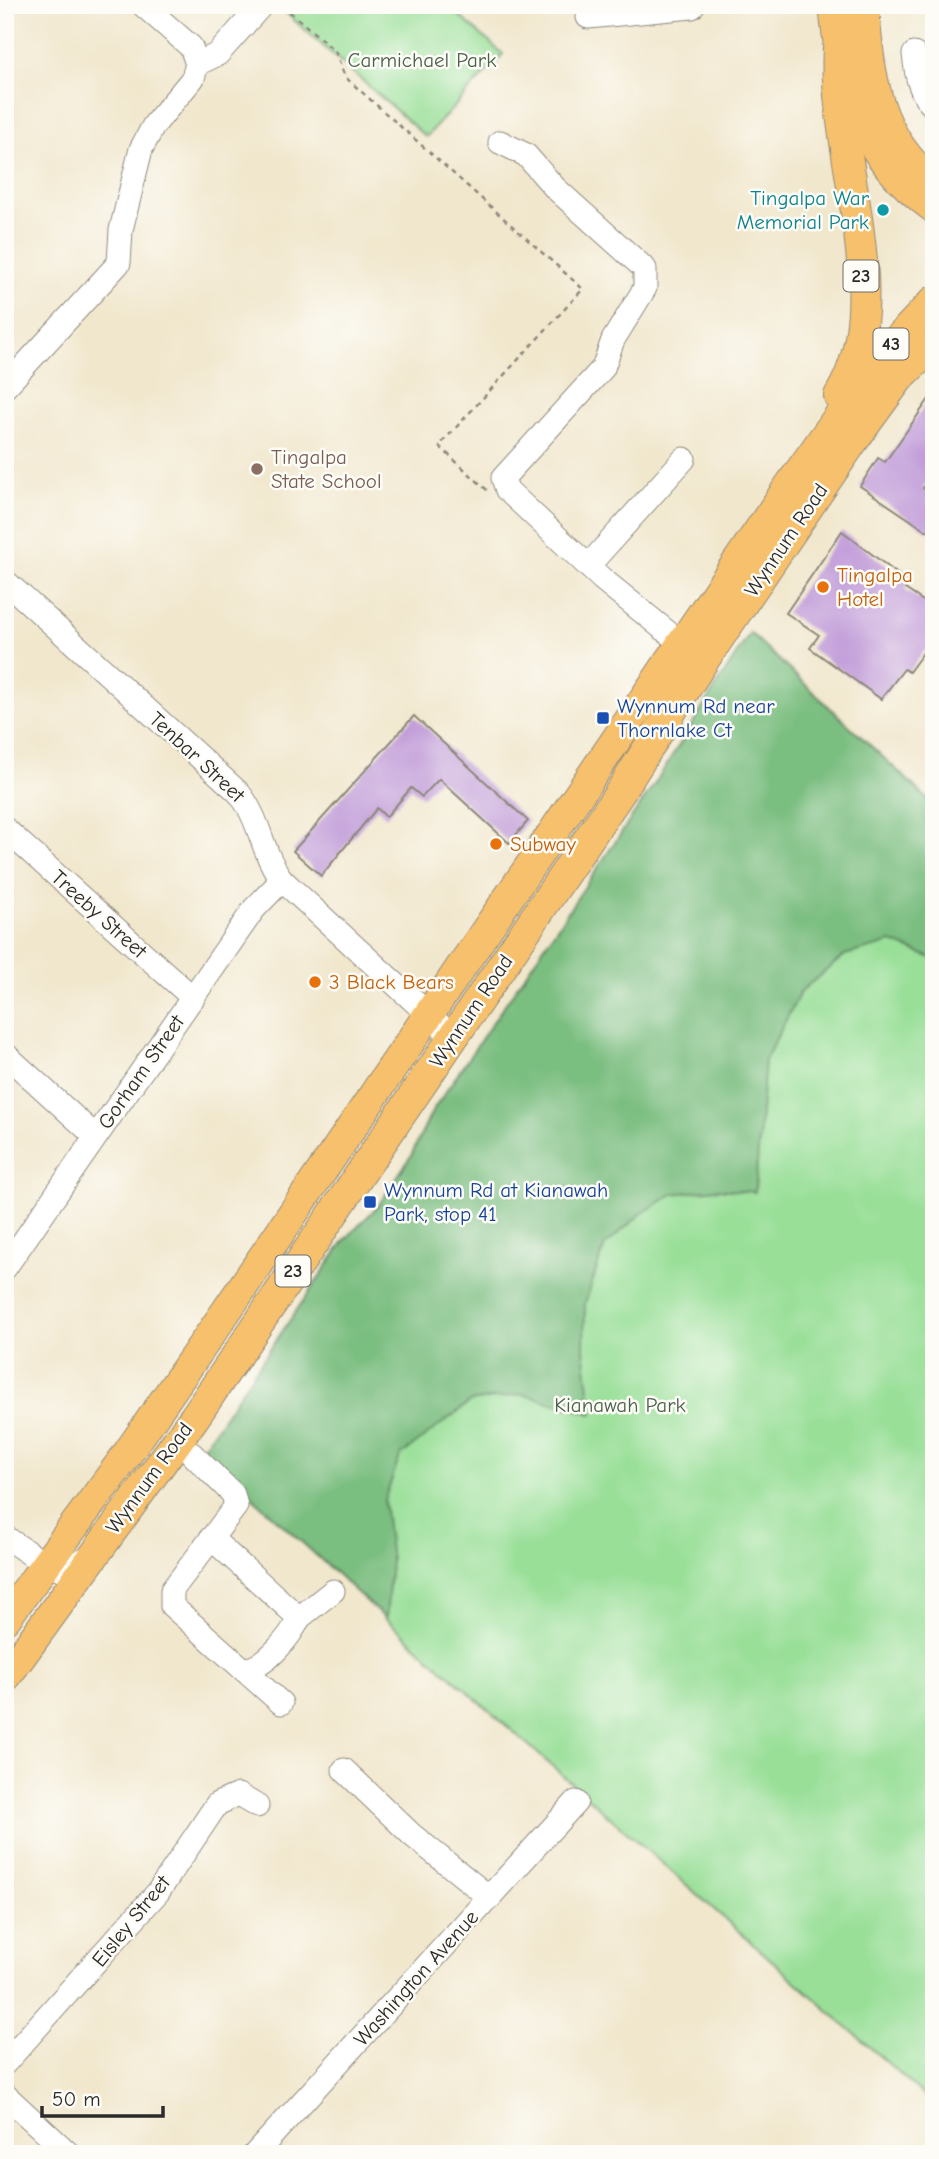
<svg xmlns="http://www.w3.org/2000/svg" width="939" height="2159" viewBox="0 0 939 2159" font-family="'Comic Neue',sans-serif">
	<style>
		.green { fill: #99df98; stroke: #628562; stroke-width: 2 }
		.forest { fill: #7abe80; stroke: #527456; stroke-width: 2 }
		.building { fill: #bf99d8 }
		.lines { fill: none; stroke-linecap: round; stroke-linejoin: round }
		.minor-casing { stroke: #8e897c; stroke-width: 25 }
		.major-casing { stroke: #8e897c; stroke-width: 32 }
		.path { stroke: #8e897c; stroke-width: 2.5; stroke-dasharray: 5 5; stroke-linecap: butt }
		.minor { stroke: #fff; stroke-width: 23 }
		.major { stroke: #f7c06c; stroke-width: 30 }
		.culture-dot { fill: #0f9aa8; stroke: #fdfcf7; stroke-width: 2.5 }
		.education-dot { fill: #8d6e63; stroke: #fdfcf7; stroke-width: 2.5 }
		.food-dot { fill: #e8710a; stroke: #fdfcf7; stroke-width: 2.5 }
		.transit-dot { fill: #1a4fb4; stroke: #fdfcf7; stroke-width: 2.5 }
		.labels { text-anchor: middle; dominant-baseline: central; stroke-width: 5; stroke-linejoin: round; paint-order: stroke }
		.shield { fill: #fdfcf7; stroke: #6a6a68; stroke-width: 2 }
		.shield-label { font-size: 19px; font-weight: bold; fill: #2b2b2b }
		.park-label { font-size: 21px; fill: #4c614c; stroke: #fdfcf7 }
		.culture-label { font-size: 21px; fill: #0d838f; stroke: #fdfcf7; text-anchor: end }
		.education-label { font-size: 21px; fill: #785e54; stroke: #fdfcf7; text-anchor: start }
		.street-label { font-size: 21px; fill: #2b2b2b; stroke: #fdfcf7 }
		.food-label { font-size: 21px; fill: #c56008; stroke: #fdfcf7; text-anchor: start }
		.transit-label { font-size: 21px; fill: #164399; stroke: #fdfcf7; text-anchor: start }
	</style>
	<rect width="100%" height="100%" fill="#fdfcf7"/>
	<filter id="ink" filterUnits="userSpaceOnUse"><feTurbulence type="fractalNoise" baseFrequency=".0143" numOctaves="2"/><feDisplacementMap in="SourceGraphic" scale="14" xChannelSelector="R" yChannelSelector="G"/><feConvolveMatrix kernelMatrix="1 2 1 2 8 2 1 2 1" color-interpolation-filters="sRGB"/></filter>
	<filter id="wash" filterUnits="userSpaceOnUse"><feTurbulence type="fractalNoise" baseFrequency=".00686" numOctaves="4" result="noise"/><feDisplacementMap in="SourceGraphic" scale="28" xChannelSelector="R" yChannelSelector="G"/><feGaussianBlur stdDeviation="1.57" result="paint"/><feColorMatrix in="noise" values="0 0 0 0 0 0 0 0 0 0 0 0 0 0 0 0 0 1.4 0 .05"/><feComposite in="paint" operator="in"/></filter>
	<g filter="url(#wash)">
		<rect width="100%" height="100%" fill="#f1e7cd"/>
		<g class="green">
			<path d="M277 5H447L503 54 426 137Z"/>
			<path d="M750 633 934 805V2104L386 1619 201 1450 345 1240 378 1206 411 1156 432 1112 656 782Z"/>
		</g>
		<path class="forest" d="M750 633 934 805V959L892 942 845 955 801 991 765 1060 755 1192 717 1189 673 1194 641 1214 605 1245 585 1303 584 1349 592 1414 522 1394 470 1402 400 1456 384 1501 391 1561 386 1619 201 1450 345 1240 378 1206 411 1156 432 1112 656 782Z"/>
		<g id="blocks">
			<g class="building">
				<path d="M934 392V474L923 488 934 495V520L927 531 860 486 878 458 885 462Z"/>
				<path d="M842 531 909 583 905 589 934 608V656L925 650 909 672 904 669 881 699 810 648 819 635 786 613Z"/>
				<path d="M414 716 528 821 509 843 439 779 422 797 411 788 386 817 377 808 321 876 293 851Z"/>
			</g>
		</g>
	</g>
	<g filter="url(#ink)">
		<use href="#blocks" fill-opacity="0" stroke="#8e897c" stroke-width="2"/>
		<g class="lines">
			<defs>
				<g id="minor">
					<path d="M143 5 191 47 197 64"/>
					<path d="M588 17 692 7"/>
					<path d="M914 54C916 73 919 93 934 107"/>
					<path d="M500 142 526 155 555 188 645 269V288L613 340 603 368 503 478 507 490 602 579 682 644"/>
					<path d="M5 387 119 263 121 230 141 149 154 125 193 78 197 64 218 54 259 8"/>
					<path d="M588 566 684 459"/>
					<path d="M5 581 238 792C261 819 261 853 282 880L453 1037"/>
					<path d="M5 829 193 998"/>
					<path d="M5 1054 95 1136"/>
					<path d="M5 1268 254 909 282 880"/>
					<path d="M192 1454 233 1494 236 1506 172 1590V1606L244 1670C264 1668 291 1637 299 1618L211 1538"/>
					<path d="M5 1537 45 1564 61 1569 91 1557"/>
					<path d="M299 1618 333 1591"/>
					<path d="M244 1670 281 1703"/>
					<path d="M344 1770 412 1835 490 1898"/>
					<path d="M5 2063 158 1892 217 1804 238 1795 257 1806"/>
					<path d="M5 2095 69 2154"/>
					<path d="M255 2154 576 1802"/>
				</g>
				<g id="major">
					<path d="M834 5C842 91 861 155 934 208"/>
					<path d="M864 5C868 72 876 139 934 182"/>
					<path d="M838 48C831 150 898 303 839 396"/>
					<path d="M5 1619 123 1460 225 1313 788 488 881 357 934 301"/>
					<path d="M5 1678 194 1418 621 791 700 666 853 441 899 378 934 344"/>
				</g>
			</defs>
			<use href="#minor" class="minor-casing"/>
			<use href="#major" class="major-casing"/>
			<path class="path" d="M282 5 335 51 345 77 583 289 439 446 487 490"/>
			<use href="#minor" class="minor"/>
			<use href="#major" class="major"/>
		</g>
	</g>
	<circle class="culture-dot" cx="883" cy="210" r="7"/>
	<circle class="education-dot" cx="257" cy="469" r="7"/>
	<g class="food-dot">
		<circle cx="823" cy="587" r="7"/>
		<circle cx="496" cy="844" r="7"/>
		<circle cx="315" cy="982" r="7"/>
	</g>
	<g class="transit-dot">
		<rect x="596" y="711" width="14" height="14" rx="3.5"/>
		<rect x="363" y="1195" width="14" height="14" rx="3.5"/>
	</g>
	<g class="labels">
		<g class="shield">
			<rect x="843.5" y="260.5" width="35" height="31" rx="5"/>
			<rect x="873.5" y="328.5" width="35" height="31" rx="5"/>
			<rect x="275.5" y="1255.5" width="35" height="31" rx="5"/>
		</g>
		<g class="shield-label">
			<text x="861" y="276">23</text>
			<text x="891" y="344">43</text>
			<text x="293" y="1271">23</text>
		</g>
		<g class="park-label">
			<text x="422" y="60">Carmichael Park</text>
			<text x="620" y="1405">Kianawah Park</text>
		</g>
		<g class="culture-label">
			<text x="869" y="198">Tingalpa War<tspan x="869" dy="24">Memorial Park</tspan></text>
		</g>
		<g class="education-label">
			<text x="271" y="457">Tingalpa<tspan x="271" dy="24">State School</tspan></text>
		</g>
		<g class="street-label">
			<text transform="translate(786 540) rotate(-56)">Wynnum Road</text>
			<text transform="translate(197 757) rotate(43)">Tenbar Street</text>
			<text transform="translate(99 914) rotate(42)">Treeby Street</text>
			<text transform="translate(471 1011) rotate(-56)">Wynnum Road</text>
			<text transform="translate(141 1072) rotate(-55)">Gorham Street</text>
			<text transform="translate(149 1478) rotate(-54)">Wynnum Road</text>
			<text transform="translate(131 1921) rotate(-51)">Eisley Street</text>
			<text transform="translate(416 1978) rotate(-48)">Washington Avenue</text>
		</g>
		<g class="food-label">
			<text x="837" y="575">Tingalpa<tspan x="837" dy="24">Hotel</tspan></text>
			<text x="510" y="844">Subway</text>
			<text x="329" y="982">3 Black Bears</text>
		</g>
		<g class="transit-label">
			<text x="617" y="706">Wynnum Rd near<tspan x="617" dy="24">Thornlake Ct</tspan></text>
			<text x="384" y="1190">Wynnum Rd at Kianawah<tspan x="384" dy="24">Park, stop 41</tspan></text>
		</g>
	</g>
	<rect width="939" height="2159" fill="none" stroke="#fdfcf7" stroke-width="28"/>
	<path d="M42 2106v10h121v-10" fill="none" stroke="#2b2b2b" stroke-width="3.5"/>
	<text x="52" y="2106" font-size="21" fill="#2b2b2b" stroke="#fdfcf7" stroke-width="5" paint-order="stroke">50 m</text>
</svg>
